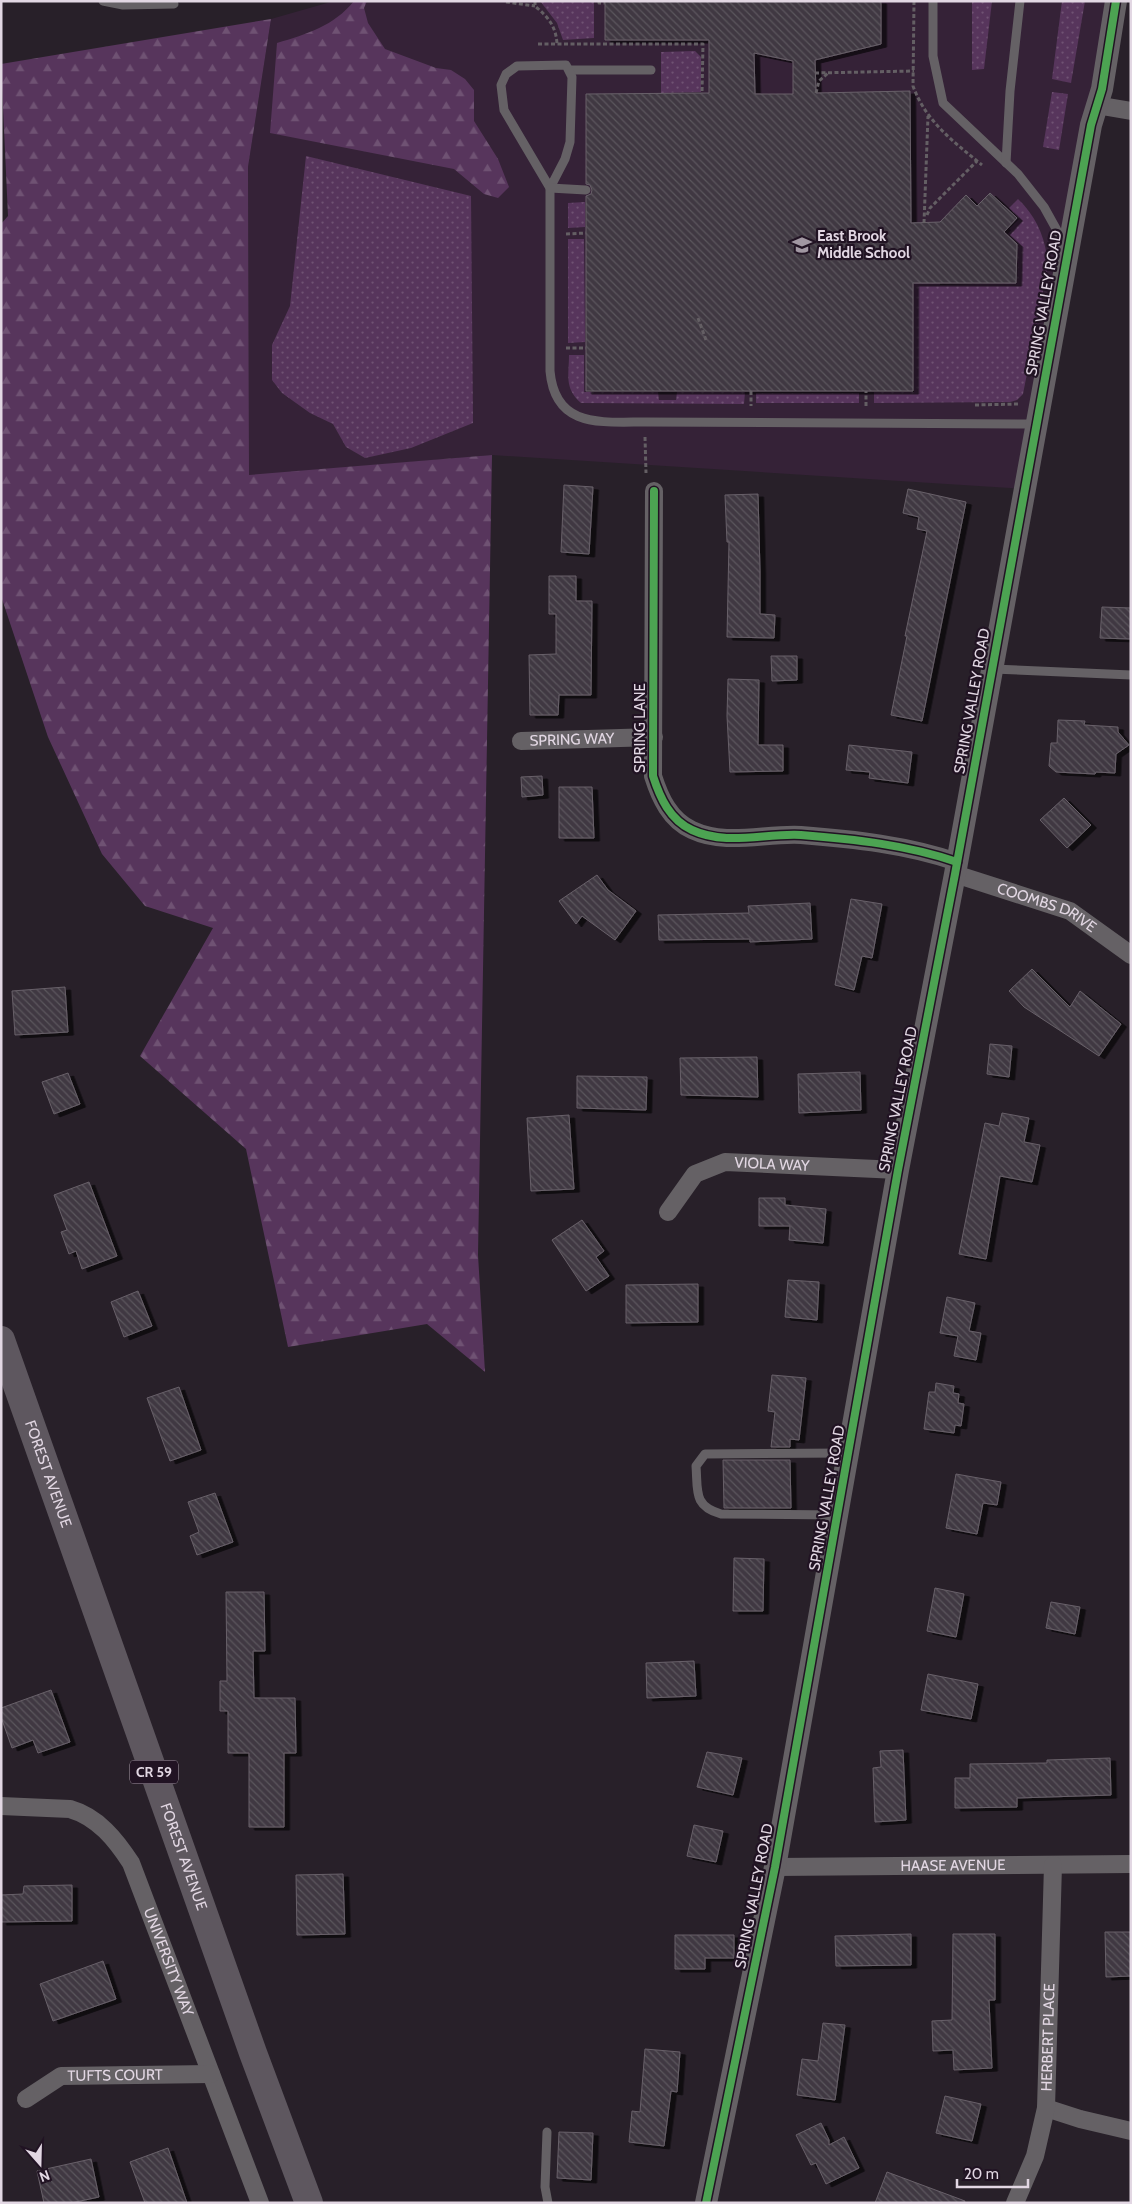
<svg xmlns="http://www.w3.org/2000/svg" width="1132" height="2204" viewBox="0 0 1132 2204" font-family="Cabin,sans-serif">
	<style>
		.built { fill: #352237 }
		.grass { fill: url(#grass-dots) }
		.forest { fill: url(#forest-firs) }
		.building { fill: url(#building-back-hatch); stroke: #686069; fill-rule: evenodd; filter: url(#shadow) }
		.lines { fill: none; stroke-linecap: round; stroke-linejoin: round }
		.path { stroke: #645f64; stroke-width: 3; stroke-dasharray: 4 2.5; stroke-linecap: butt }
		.service { stroke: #656165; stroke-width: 9 }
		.minor { stroke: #656165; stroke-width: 18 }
		.tertiary { stroke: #656165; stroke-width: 22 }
		.primary { stroke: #5e575f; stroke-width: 28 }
		.cycleway-casing { stroke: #211323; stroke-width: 11 }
		.cycleway { stroke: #4ca352; stroke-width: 8 }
		.labels { text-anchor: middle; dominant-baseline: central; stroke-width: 4.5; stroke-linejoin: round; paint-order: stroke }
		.shield { fill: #211323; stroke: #a89ca9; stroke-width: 1 }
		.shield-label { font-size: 14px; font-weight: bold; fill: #e2d7e3 }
		.poi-label { font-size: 15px; font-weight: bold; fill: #e2d7e3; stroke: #211323; text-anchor: start }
		.street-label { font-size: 15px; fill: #e2d7e3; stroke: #211323 }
	</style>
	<defs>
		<pattern id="grass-dots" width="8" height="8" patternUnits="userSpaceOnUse" patternTransform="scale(1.25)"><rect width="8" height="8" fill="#57355c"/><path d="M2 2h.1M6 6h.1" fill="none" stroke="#6f5273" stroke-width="1.8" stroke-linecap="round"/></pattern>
		<pattern id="forest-firs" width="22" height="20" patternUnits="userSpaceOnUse" patternTransform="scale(1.25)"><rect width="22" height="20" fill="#57355c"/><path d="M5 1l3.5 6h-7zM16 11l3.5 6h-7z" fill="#6f5273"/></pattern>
		<pattern id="building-back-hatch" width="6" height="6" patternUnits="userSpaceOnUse" patternTransform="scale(1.25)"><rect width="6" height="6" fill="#403942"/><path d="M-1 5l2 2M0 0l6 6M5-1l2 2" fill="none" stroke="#5b555d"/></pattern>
		<filter id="shadow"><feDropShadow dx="5.5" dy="3" stdDeviation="0" flood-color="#0009"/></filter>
	</defs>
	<rect width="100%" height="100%" fill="#282029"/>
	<path class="built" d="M334 1H1116L1025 489 492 455 249 476 248 167 271 19Z"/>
	<g class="grass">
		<path d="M540 1H594V38L563 40 557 23Z"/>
		<path d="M972 1H992L984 69 972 70Z"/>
		<path d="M1062 1H1085L1071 83 1052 79Z"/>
		<path d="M695 51 701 57V92L661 93V52Z"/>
		<path d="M1052 92 1068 94 1059 150 1043 147Z"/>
		<path d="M306 156 471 196 473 423 411 448 365 458 346 447 333 424 310 413 282 393 272 380V345L290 306Z"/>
		<path d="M1018 199C1037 217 1046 239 1048 266L1023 394 1017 400 1010 402 874 403V392H914V268H940V285L1017 283 1018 244 1008 234 1011 230 1009 229 1019 219 1009 208Z"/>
		<path d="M585 202V227L568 228V203Z"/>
		<path d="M568 239H584L585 342 568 343Z"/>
		<path d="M569 355H584V392H658L659 400H676L677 392H745L744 404 581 403C564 388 569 375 569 355Z"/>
		<rect x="756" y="393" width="103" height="10"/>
	</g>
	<g class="forest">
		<path d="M354 1H367L364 8 368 23 385 49 436 68 451 70 465 79 474 90V121L498 159 509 187 498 198 484 194 454 169 270 133 277 43C307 34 334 26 354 1Z"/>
		<path d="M271 19 248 167 249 475 492 455 478 1255 485 1372 427 1324 288 1347 246 1149 140 1056 213 928 145 906 102 854 48 737 1 596V224L8 216 1 64Z"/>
	</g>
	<g class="building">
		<path d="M605 1H881V44L815 60 816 93 910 91 911 223 940 222 966 195 977 206 990 193 1017 218 1004 232 1017 244 1016 283H913V391H586V196L591 194 592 190 590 185 586 184V94L709 93V40H605ZM754 53 793 61V94H755Z"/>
		<path d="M564 485 593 487 589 554 561 552Z"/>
		<path d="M908 489 966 502 922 721 891 715 907 636H905L927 531 917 529 919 517 903 513Z"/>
		<path d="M758 494 760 571V614L775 615 774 638 727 637 729 542H727L725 495Z"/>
		<path d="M549 576H576V601H592L591 695H559L558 715H530L529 655 556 654V614H549Z"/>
		<path d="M1102 607 1131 608V639L1100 638Z"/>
		<path d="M771 656H797V680L772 681Z"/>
		<path d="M728 679 759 680 758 745H783V771L730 772 727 716Z"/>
		<path d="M1058 720 1085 721 1084 725 1118 727V732L1129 745 1116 754 1115 773 1096 772 1095 774 1056 772 1049 766 1051 743H1057Z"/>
		<path d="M849 745 912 752 908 783 869 778 870 772 846 770Z"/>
		<path d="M542 776 543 795 522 797 521 777Z"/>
		<path d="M559 787H592L594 838H559Z"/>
		<path d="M1064 798 1091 825 1067 848 1040 820Z"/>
		<path d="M597 875 608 890 636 911 615 940 582 916 576 924 559 901Z"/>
		<path d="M851 899 882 904 872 958 862 956 854 990 835 985Z"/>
		<path d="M810 903 812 939 750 942V939L659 940 658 915 749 913 748 906Z"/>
		<path d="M1032 969 1070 1007 1080 991 1121 1024 1099 1056 1024 1007 1009 991Z"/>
		<path d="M65 987 68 1032 15 1035 12 991Z"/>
		<path d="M990 1044 1012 1046 1009 1077 987 1074Z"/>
		<path d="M757 1057 758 1097 681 1095 680 1058Z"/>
		<path d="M860 1072 861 1110 799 1113 798 1074Z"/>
		<path d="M68 1073 80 1104 54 1114 42 1082Z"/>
		<path d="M577 1076 647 1077 646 1110 577 1108Z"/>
		<path d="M1002 1113 1029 1118 1024 1142 1040 1145 1032 1182 1000 1176 986 1259 959 1254 985 1123 999 1126Z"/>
		<path d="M569 1115 574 1189 531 1191 527 1118Z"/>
		<path d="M89 1182 117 1256 82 1269 76 1251 69 1254 61 1232 67 1230 54 1195Z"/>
		<path d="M759 1198H785V1205L826 1209 823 1243 789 1240 790 1226H759Z"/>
		<path d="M582 1220 604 1251 596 1257 609 1276 586 1291 552 1240Z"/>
		<path d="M788 1280 819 1282 817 1320 785 1317Z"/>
		<path d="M698 1284V1322L626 1323V1285Z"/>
		<path d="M138 1291 152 1326 124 1337 111 1302Z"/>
		<path d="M947 1297 975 1303 969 1331 981 1333 976 1360 954 1356 958 1336 940 1333Z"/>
		<path d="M772 1375 806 1378 799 1440 790 1439V1447H771L775 1412 768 1411Z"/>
		<path d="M936 1383 954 1386 953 1393 959 1394 958 1403 964 1404 961 1426 955 1425 954 1433 924 1429 929 1392H935Z"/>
		<path d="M179 1387 201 1450 170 1461 147 1398Z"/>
		<path d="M723 1460H790L791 1508H724Z"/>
		<path d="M956 1474 1001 1482 997 1505 983 1503 977 1534 946 1528Z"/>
		<path d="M215 1493 233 1542 197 1555 190 1536 199 1532 188 1502Z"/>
		<path d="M734 1558 764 1559 763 1611H733Z"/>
		<path d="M935 1588 964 1594 956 1637 927 1631Z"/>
		<path d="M226 1592H264L265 1651H253L254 1698H295L296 1753H284V1827H249V1753H228V1711H220V1681H227Z"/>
		<path d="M1051 1602 1080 1607 1075 1634 1046 1628Z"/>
		<path d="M694 1661 696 1696 647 1698 646 1663Z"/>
		<path d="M928 1674 978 1684 971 1719 921 1710Z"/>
		<path d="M51 1690 70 1742 38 1753 33 1740 12 1748 1 1717V1708Z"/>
		<path d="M903 1750 906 1820 875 1822 873 1768 881 1767 880 1751Z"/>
		<path d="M707 1752 742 1758 733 1795 697 1787Z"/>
		<path d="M1110 1758 1111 1795 1017 1798V1807L955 1808V1778H970V1764L1047 1763V1760Z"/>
		<path d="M694 1825 723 1831 716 1862 687 1856Z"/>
		<path d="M343 1874 345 1934 297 1935 296 1875Z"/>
		<path d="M72 1885V1921L1 1922V1895L23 1894 24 1886Z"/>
		<path d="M1105 1932H1131V1976L1106 1977Z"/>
		<path d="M911 1934V1965L836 1966 835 1936Z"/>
		<path d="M953 1934H995V2000H989L992 2068 954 2070 953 2050 933 2051 932 2021 952 2020Z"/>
		<path d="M675 1935H734V1958H705V1969H675Z"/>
		<path d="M103 1961 116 1999 53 2021 40 1984Z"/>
		<path d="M823 2023 845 2025 835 2100 797 2095 802 2059 818 2061Z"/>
		<path d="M645 2049 680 2052 677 2092 671 2091 664 2146 629 2142 632 2111 640 2112Z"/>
		<path d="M945 2096 981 2104 972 2141 936 2133Z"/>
		<path d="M821 2123 829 2140V2145L844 2137 859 2168 826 2184 816 2163 811 2165 796 2135Z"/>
		<path d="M559 2132 593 2133 591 2180 557 2178Z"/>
		<path d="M168 2148 187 2203H145L130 2162Z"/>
		<path d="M91 2159 99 2197 71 2203H44L37 2171Z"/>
		<path d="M887 2172 965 2201 964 2203H875Z"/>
	</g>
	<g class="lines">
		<g class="path">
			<path d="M535 1V6C548 17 556 26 557 44"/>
			<path d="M599 1V3H605"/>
			<path d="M914 1 913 86C926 122 954 142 982 165"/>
			<path d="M506 2 535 6"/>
			<path d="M538 44H703L702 93"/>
			<path d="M815 73 914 71"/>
			<path d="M816 93 819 81 828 73"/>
			<path d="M927 215 930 208 977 161"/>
			<path d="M924 223 928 116"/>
			<path d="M566 234 586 233"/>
			<path d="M698 318 706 340"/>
			<path d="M566 348H586"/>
			<path d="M751 391V406"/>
			<path d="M975 405 1018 404"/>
			<path d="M866 406V391"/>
			<path d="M645 437 646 473"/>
		</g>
		<g class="service">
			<path d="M103 1 123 5 174 4"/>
			<path d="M933 1V56L943 103 1018 174 1044 207 1064 243"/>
			<path d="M570 70H651"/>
			<path d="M1006 163 1010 91 1020 1"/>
			<path d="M550 188 504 110 501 85 506 74 517 66 566 65 572 77 570 142 565 159 550 188V371C555 428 600 422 645 422L1036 424"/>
			<path d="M550 188 586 190"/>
			<path d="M993 669 1131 675"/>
			<path d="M838 1515 721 1514C693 1506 698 1491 696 1466L705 1454 847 1453"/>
			<path d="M547 2132 545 2187 548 2203"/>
		</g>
		<g class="minor">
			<path d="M1096 105 1131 111"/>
			<path d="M654 491 653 776C660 798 670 820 692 830 726 846 764 833 801 835 853 839 908 845 957 862"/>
			<path id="s1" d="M521 741 654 737"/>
			<path id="s2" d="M955 874 1070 911 1131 955"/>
			<path id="s3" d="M668 1212 695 1174 725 1162 898 1170"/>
			<path id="s4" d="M1 1806 70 1809C98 1817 116 1840 131 1863L260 2203"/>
			<path id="s5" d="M775 1867 1131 1864"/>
			<path id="s6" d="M26 2099 61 2076 211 2074"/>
			<path d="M1046 2108 1080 2119 1131 2131"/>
			<path id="s7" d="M1015 2203 1035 2156 1046 2108 1053 1865"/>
		</g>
		<path class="tertiary" d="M706 2203 775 1867 898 1170 955 874 1091 125 1102 89 1116 1"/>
		<path class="primary" id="s8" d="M1 1340 253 2053 309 2203"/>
		<defs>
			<g id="cycleway">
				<path d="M654 491 653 776C660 798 670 820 692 830 726 846 764 833 801 835 853 839 908 845 957 862"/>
				<path d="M706 2203 775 1867 898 1170 955 874 1091 125 1102 89 1116 1"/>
			</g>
		</defs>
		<use href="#cycleway" class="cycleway-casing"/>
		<use href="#cycleway" class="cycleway"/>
	</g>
	<defs>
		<symbol id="school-bare" viewBox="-9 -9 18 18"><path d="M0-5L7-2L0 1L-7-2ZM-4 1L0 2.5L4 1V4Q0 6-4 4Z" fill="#a197a2" stroke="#211323" stroke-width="2.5" paint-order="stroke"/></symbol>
	</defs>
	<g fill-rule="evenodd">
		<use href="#school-bare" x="788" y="231" width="28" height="28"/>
	</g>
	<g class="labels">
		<rect class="shield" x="130" y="1760.5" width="48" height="23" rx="4"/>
		<g class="shield-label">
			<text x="154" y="1772">CR 59</text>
		</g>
		<g class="poi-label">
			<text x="817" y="236">East Brook<tspan x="817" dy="17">Middle School</tspan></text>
		</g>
		<g class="street-label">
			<text transform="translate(1044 303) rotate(-80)">SPRING VALLEY ROAD</text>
			<text transform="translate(972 701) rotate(-80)">SPRING VALLEY ROAD</text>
			<text transform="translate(640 728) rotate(-90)">SPRING LANE</text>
			<text stroke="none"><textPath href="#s1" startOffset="51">SPRING WAY</textPath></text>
			<text stroke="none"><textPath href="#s2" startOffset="98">COOMBS DRIVE</textPath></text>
			<text transform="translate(898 1099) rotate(-79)">SPRING VALLEY ROAD</text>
			<text stroke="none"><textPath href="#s3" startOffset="126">VIOLA WAY</textPath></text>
			<text stroke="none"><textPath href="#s8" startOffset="142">FOREST AVENUE</textPath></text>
			<text transform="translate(827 1498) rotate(-80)">SPRING VALLEY ROAD</text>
			<text stroke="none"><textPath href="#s8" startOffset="548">FOREST AVENUE</textPath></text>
			<text stroke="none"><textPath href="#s5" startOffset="178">HAASE AVENUE</textPath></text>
			<text transform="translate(754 1896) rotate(-79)">SPRING VALLEY ROAD</text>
			<text stroke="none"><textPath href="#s4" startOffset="258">UNIVERSITY WAY</textPath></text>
			<text stroke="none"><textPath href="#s7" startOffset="171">HERBERT PLACE</textPath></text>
			<text stroke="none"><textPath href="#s6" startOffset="96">TUFTS COURT</textPath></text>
		</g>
	</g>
	<rect width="1132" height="2204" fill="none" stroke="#e2d7e3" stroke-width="5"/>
	<g transform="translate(40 2164) rotate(160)" stroke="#211323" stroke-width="4" paint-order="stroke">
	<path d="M0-4L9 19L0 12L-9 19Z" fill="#e2d7e3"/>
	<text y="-8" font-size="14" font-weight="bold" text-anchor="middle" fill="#e2d7e3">N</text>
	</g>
	<path d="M957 2179v8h71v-8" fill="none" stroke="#e2d7e3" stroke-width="2.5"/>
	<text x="964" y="2179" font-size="15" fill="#e2d7e3" stroke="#211323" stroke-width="4" paint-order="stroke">20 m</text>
</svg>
